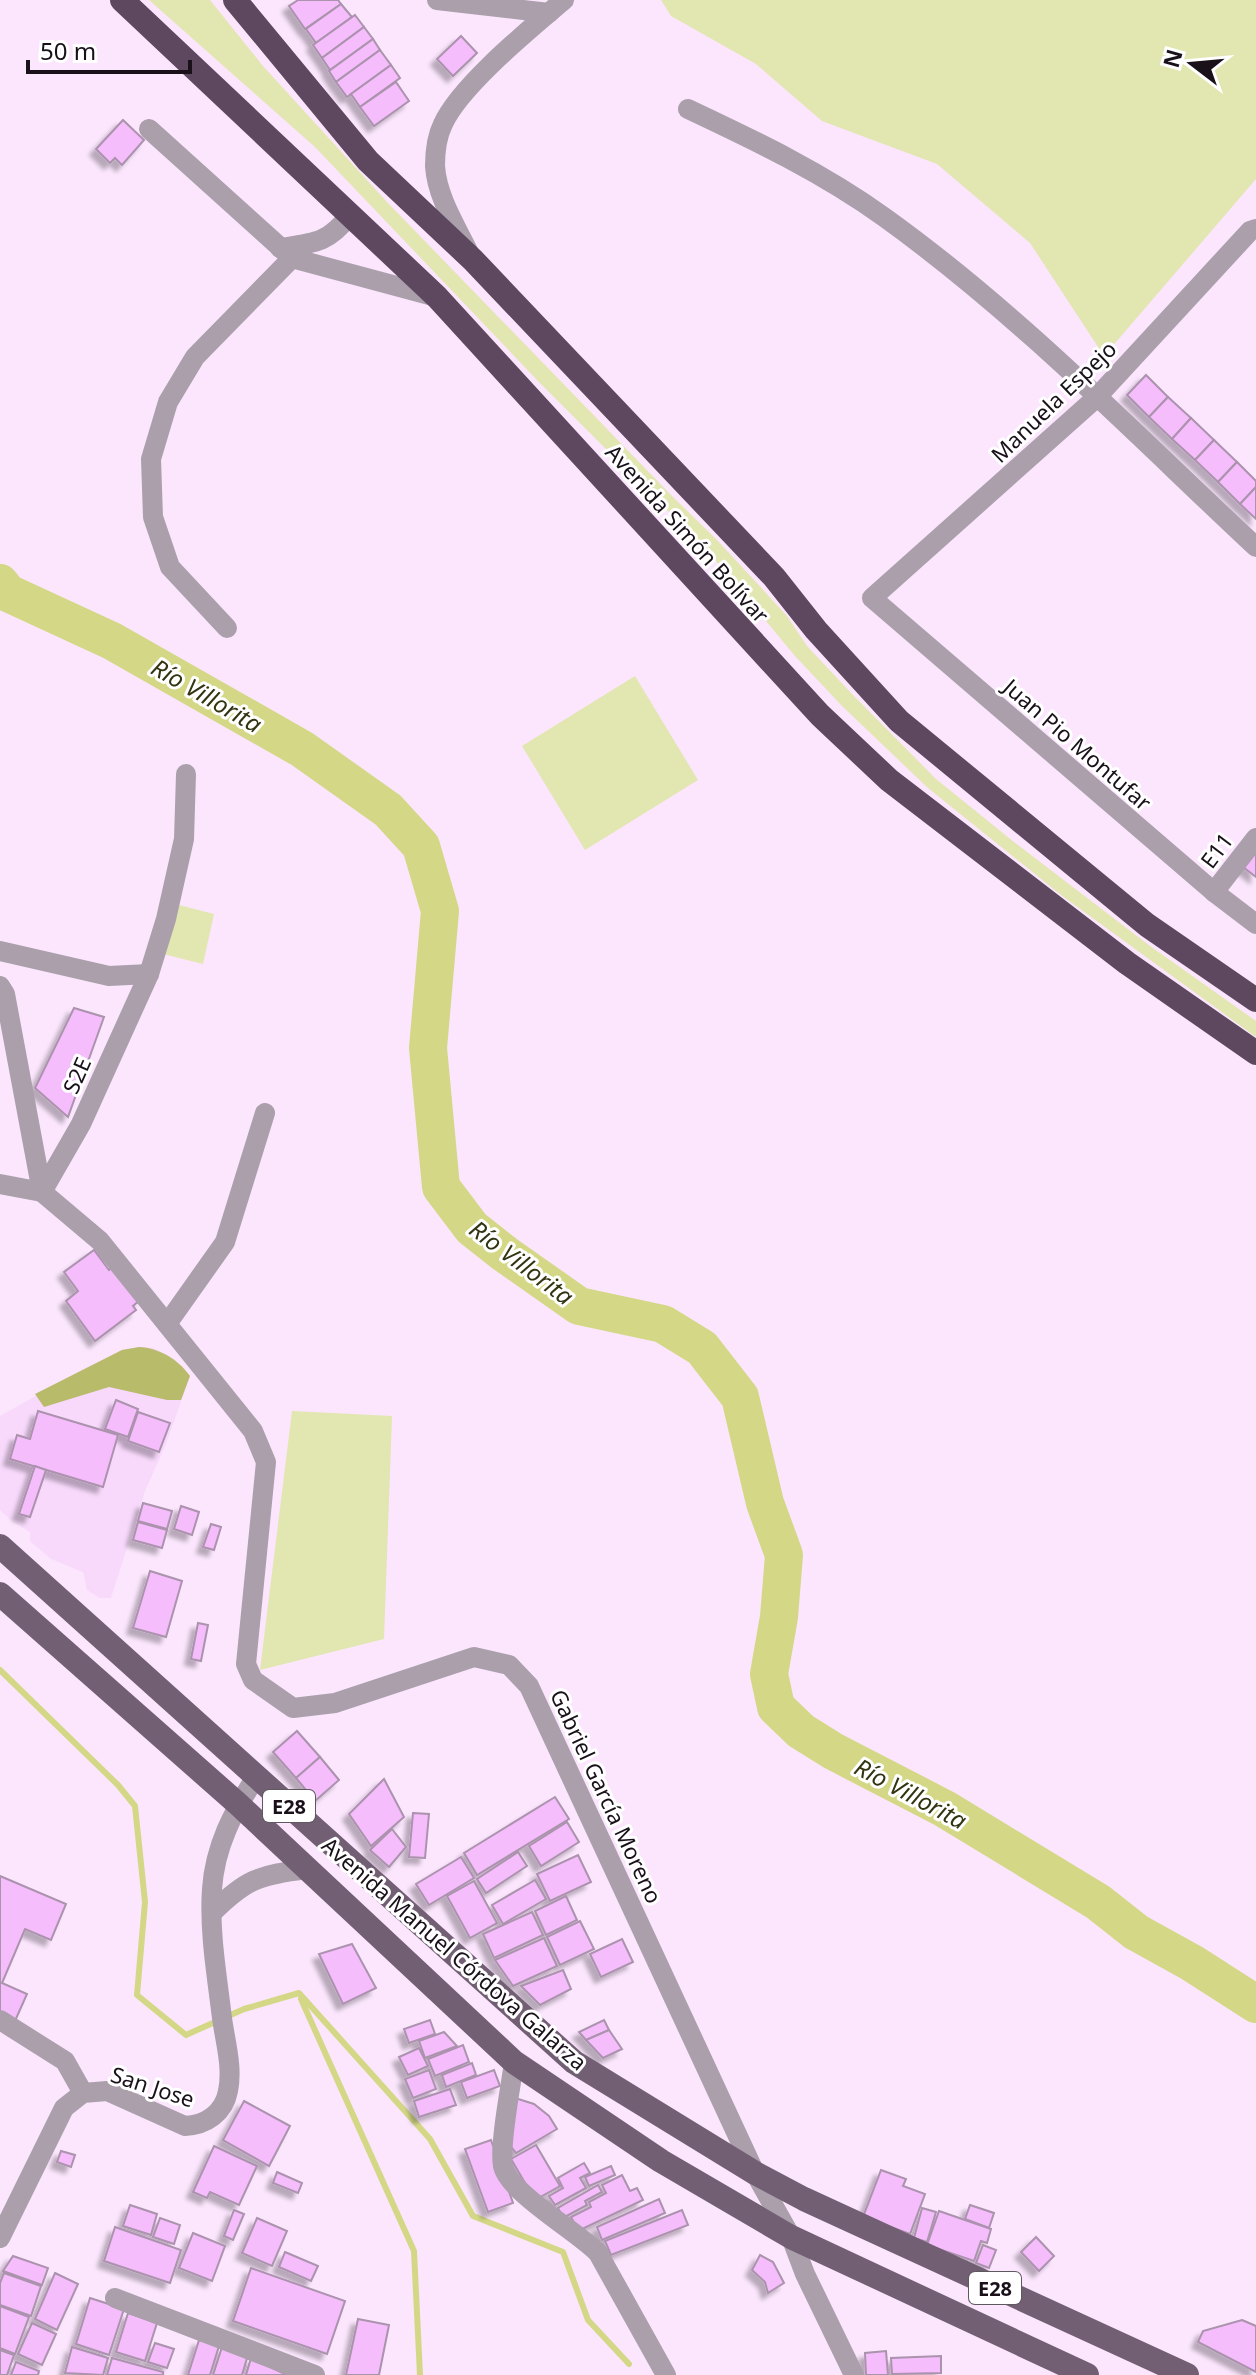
<svg xmlns="http://www.w3.org/2000/svg" width="1256" height="2375" viewBox="0 0 1256 2375" font-family="'Noto Sans',sans-serif">
	<style>
		.built { fill: #f8d9fc }
		.green { fill: #e2e6b1 }
		.forest { fill: #b8bb6a }
		.lines { fill: none; stroke-linecap: round; stroke-linejoin: round }
		.stream { stroke: #d4d886; stroke-width: 6 }
		.river { stroke: #d4d886; stroke-width: 38 }
		.building { fill: #f5bdfc; stroke: #ab92ad; stroke-width: 2; filter: url(#shadow) }
		.minor { stroke: #aa9fab; stroke-width: 20 }
		.major { stroke: #725f74; stroke-width: 24 }
		.highway { stroke: #5d4860; stroke-width: 24 }
		.labels { text-anchor: middle; dominant-baseline: central; stroke-width: 6; stroke-linejoin: round; paint-order: stroke }
		.shield { fill: #fff; stroke: #5e585f; stroke-width: 2 }
		.shield-label { font-size: 20px; font-weight: bold; fill: #19101a }
		.street-label { font-size: 22px; fill: #19101a; stroke: #fff }
		.water-label { font-size: 24px; font-style: italic; fill: #333411; stroke: #fff }
	</style>
	<defs>
		<filter id="shadow"><feDropShadow dx="-6" dy="6" stdDeviation="2" flood-color="#0004"/></filter>
	</defs>
	<rect width="100%" height="100%" fill="#fbe6fd"/>
	<path class="built" d="M139 1347 153 1348 169 1356 190 1376 166 1444 145 1491 111 1598H100L87 1590 83 1572 51 1559 30 1541V1532L13 1522 0 1510V1416L84 1369 122 1350Z"/>
	<g class="green">
		<path d="M149 0H210L263 66 387 202 672 496 716 539 755 581 787 616 807 646 853 695 936 779 1014 842 1150 946 1256 1021V1037L1061 895 928 788 842 706 795 656 706 549 538 381 315 147Z"/>
		<path d="M661 0H1256V179L1104 356 1030 243 937 164 822 121 756 64 671 16Z"/>
		<path d="M635 676 698 780 585 850 522 746Z"/>
		<path d="M175 904 214 914 203 964 163 954Z"/>
		<path d="M292 1411 392 1416 384 1639 260 1670Z"/>
	</g>
	<path class="forest" d="M139 1347C159 1348 178 1359 190 1376L181 1400H167L109 1387 44 1407 35 1394 122 1350Z"/>
	<g class="lines">
		<g class="stream">
			<path d="M0 1670 118 1785 135 1806 145 1902 137 1995 186 2035 244 2009 299 1993 430 2139 473 2216 563 2252 588 2320 629 2364"/>
			<path d="M301 1999 414 2251 420 2375"/>
		</g>
		<path class="river" d="M0 583 8 593 112 641 302 749 388 810 421 846 440 911 428 1048 441 1187 472 1228 505 1254 579 1306 663 1324 702 1348 740 1397 765 1503 784 1555 779 1617 769 1674 776 1707 801 1731 833 1751 945 1809 1098 1902 1136 1932 1192 1963 1256 2004"/>
	</g>
	<g class="building">
		<path d="M298 0H338L341 4 305 29 289 6Z"/>
		<path d="M341 4 352 17 316 43 306 29Z"/>
		<path d="M355 15 364 27 322 58 313 45Z"/>
		<path d="M364 27 373 39 330 70 322 58Z"/>
		<path d="M461 36 477 53 453 76 437 59Z"/>
		<path d="M373 39 380 50 336 82 329 71Z"/>
		<path d="M380 50 391 65 347 97 336 82Z"/>
		<path d="M391 65 400 78 360 107 351 94Z"/>
		<path d="M396 82 409 101 374 126 360 107Z"/>
		<path d="M123 120 144 140 122 165 115 158 110 163 96 149Z"/>
		<path d="M1146 375 1168 397 1149 417 1127 395Z"/>
		<path d="M1168 397 1191 418 1172 439 1149 417Z"/>
		<path d="M1191 418 1214 440 1195 460 1172 439Z"/>
		<path d="M1214 440 1237 462 1218 482 1195 460Z"/>
		<path d="M1237 462 1256 481V487L1240 504 1218 482Z"/>
		<path d="M1256 487V519L1240 504Z"/>
		<path d="M1256 850V877L1243 867Z"/>
		<path d="M74 1008 104 1017 68 1117 35 1088Z"/>
		<path d="M94 1250 109 1270 114 1265 140 1300 133 1306 136 1310 95 1341 66 1301 78 1291 64 1272Z"/>
		<path d="M116 1400 138 1409 128 1437 105 1429Z"/>
		<path d="M38 1411 118 1435 103 1487 10 1459 17 1435 30 1439Z"/>
		<path d="M138 1412 170 1423 159 1452 128 1441Z"/>
		<path d="M35 1466 46 1470 30 1517 19 1514Z"/>
		<path d="M143 1503 172 1511 167 1529 138 1521Z"/>
		<path d="M181 1506 199 1512 192 1535 174 1529Z"/>
		<path d="M138 1522 167 1530 162 1548 133 1540Z"/>
		<path d="M211 1524 221 1527 214 1550 203 1547Z"/>
		<path d="M150 1571 182 1581 166 1637 133 1628Z"/>
		<path d="M198 1623 208 1625 201 1661 191 1659Z"/>
		<path d="M297 1731 320 1757 296 1778 273 1752Z"/>
		<path d="M320 1757 339 1780 315 1801 296 1778Z"/>
		<path d="M384 1779 404 1817 371 1846 349 1814Z"/>
		<path d="M555 1797 569 1819 477 1875 464 1853Z"/>
		<path d="M413 1813 429 1814 425 1858 409 1857Z"/>
		<path d="M567 1822 579 1842 541 1866 529 1846Z"/>
		<path d="M392 1829 406 1847 389 1867 370 1850Z"/>
		<path d="M518 1852 527 1866 486 1893 477 1879Z"/>
		<path d="M578 1855 591 1882 550 1901 537 1874Z"/>
		<path d="M461 1857 474 1878 429 1905 416 1884Z"/>
		<path d="M0 1876 66 1904 51 1940 25 1929 2 1983 27 1994 15 2021 0 2015Z"/>
		<path d="M535 1880 546 1899 503 1924 492 1905Z"/>
		<path d="M474 1881 497 1923 470 1938 447 1896Z"/>
		<path d="M566 1896 577 1920 546 1935 535 1911Z"/>
		<path d="M532 1912 543 1935 494 1958 483 1934Z"/>
		<path d="M580 1921 594 1949 560 1965 547 1937Z"/>
		<path d="M544 1938 557 1966 513 1986 495 1960Z"/>
		<path d="M622 1939 633 1962 601 1977 590 1954Z"/>
		<path d="M352 1944 376 1988 343 2004 319 1954Z"/>
		<path d="M563 1970 571 1989 540 2005 521 1986Z"/>
		<path d="M430 2020 435 2034 409 2043 404 2029Z"/>
		<path d="M604 2020 609 2030 586 2040 579 2032Z"/>
		<path d="M609 2030 622 2049 603 2058 586 2040Z"/>
		<path d="M444 2032 457 2046 425 2058 419 2041Z"/>
		<path d="M463 2045 469 2062 435 2076 428 2059Z"/>
		<path d="M419 2048 428 2066 408 2075 399 2057Z"/>
		<path d="M472 2063 476 2075 446 2087 442 2075Z"/>
		<path d="M429 2070 436 2089 413 2098 405 2079Z"/>
		<path d="M494 2070 500 2086 467 2098 461 2082Z"/>
		<path d="M450 2089 456 2105 419 2117 414 2101Z"/>
		<path d="M515 2098 534 2104 549 2116 557 2129 516 2153 511 2147Z"/>
		<path d="M244 2101 290 2126 269 2166 223 2140Z"/>
		<path d="M491 2140 513 2203 488 2212 465 2149Z"/>
		<path d="M536 2145 560 2186 535 2200 511 2159Z"/>
		<path d="M214 2146 257 2166 239 2205 210 2192 207 2198 193 2192Z"/>
		<path d="M61 2151 75 2155 71 2167 57 2162Z"/>
		<path d="M584 2163 590 2173 580 2178 586 2188 555 2205 549 2196 563 2188 558 2178Z"/>
		<path d="M611 2166 615 2175 589 2186 585 2177Z"/>
		<path d="M881 2170 906 2179 903 2186 925 2194 910 2234 863 2217Z"/>
		<path d="M277 2172 302 2183 298 2193 273 2183Z"/>
		<path d="M622 2175 630 2191 637 2188 643 2200 578 2231 571 2217 591 2207 589 2202 606 2193 602 2185Z"/>
		<path d="M598 2185 602 2192 585 2201 587 2205 563 2218 558 2208Z"/>
		<path d="M659 2199 665 2213 602 2240 597 2227Z"/>
		<path d="M130 2205 157 2214 151 2235 123 2226Z"/>
		<path d="M970 2205 994 2213 989 2228 965 2219Z"/>
		<path d="M922 2208 936 2212 927 2242 914 2238Z"/>
		<path d="M234 2210 244 2214 233 2240 224 2236Z"/>
		<path d="M682 2210 688 2225 611 2255 605 2241Z"/>
		<path d="M939 2211 991 2229 987 2243 981 2241 974 2261 927 2245Z"/>
		<path d="M160 2218 180 2225 174 2244 153 2237Z"/>
		<path d="M257 2218 287 2231 272 2266 242 2253Z"/>
		<path d="M115 2227 181 2250 170 2283 104 2261Z"/>
		<path d="M193 2233 225 2246 212 2281 179 2268Z"/>
		<path d="M1036 2237 1054 2256 1039 2271 1021 2252Z"/>
		<path d="M983 2245 996 2250 989 2268 976 2263Z"/>
		<path d="M285 2252 318 2266 311 2281 279 2267Z"/>
		<path d="M760 2255 773 2262 784 2283 768 2293 765 2282 752 2270Z"/>
		<path d="M13 2256 48 2268 42 2285 3 2271Z"/>
		<path d="M251 2268 345 2301 327 2354 233 2321Z"/>
		<path d="M4 2273 41 2286 31 2316 0 2305V2283Z"/>
		<path d="M55 2273 78 2284 57 2330 35 2319Z"/>
		<path d="M90 2298 124 2309 109 2355 76 2344Z"/>
		<path d="M0 2306 29 2317 15 2354 0 2348Z"/>
		<path d="M128 2313 157 2323 145 2361 116 2352Z"/>
		<path d="M358 2319 389 2325 379 2375H346Z"/>
		<path d="M1242 2320 1256 2326V2372L1198 2342 1203 2331Z"/>
		<path d="M32 2323 56 2334 42 2365 18 2354Z"/>
		<path d="M199 2340 219 2346 210 2375H188Z"/>
		<path d="M155 2343 174 2349 167 2368 148 2362Z"/>
		<path d="M72 2347 108 2358 103 2375 65 2373Z"/>
		<path d="M222 2347 248 2355 242 2375H213Z"/>
		<path d="M0 2350 14 2355 7 2375H0Z"/>
		<path d="M886 2351 888 2375H866L865 2353Z"/>
		<path d="M941 2356V2373L892 2374 891 2358Z"/>
		<path d="M112 2358 163 2372V2375H107Z"/>
		<path d="M251 2358 287 2375H246Z"/>
		<path d="M16 2362 39 2371 38 2375H11Z"/>
	</g>
	<g class="lines">
		<g class="minor">
			<path d="M437 0 549 13"/>
			<path d="M688 109C756 141 823 173 884 217 1018 313 1136 435 1256 547"/>
			<path d="M149 129 292 258 437 297"/>
			<path d="M1256 229 1250 231 1096 398 872 598 1214 892 1256 924"/>
			<path d="M280 248C315 243 328 243 350 215"/>
			<path d="M469 253C456 226 437 197 435 166 435 153 437 136 443 124 460 86 530 29 564 0"/>
			<path d="M227 628 170 567 153 517 151 459 168 402 195 357 292 258"/>
			<path d="M1214 892 1256 838"/>
			<path d="M0 951 109 976 149 974"/>
			<path d="M0 986 5 994 42 1192 100 1241 253 1431 266 1462 246 1664 253 1680 293 1708 335 1703 474 1657 509 1665 529 1686 755 2173 791 2237 805 2274 854 2375"/>
			<path d="M0 1184 42 1192"/>
			<path d="M42 1192 81 1124 149 974 166 919 184 839 186 774"/>
			<path d="M167 1324 225 1242 265 1113"/>
			<path d="M212 1913C246 1879 259 1875 307 1869"/>
			<path d="M0 2020 65 2061 83 2093"/>
			<path d="M514 2062C511 2086 499 2146 503 2166 508 2192 578 2232 598 2253L666 2375"/>
			<path d="M0 2238 64 2108 83 2093 107 2091 185 2126C206 2125 224 2113 228 2091 233 2067 225 2041 222 2018 217 1976 209 1931 212 1889 215 1846 233 1812 256 1777"/>
			<path d="M115 2298 315 2375"/>
		</g>
		<g class="major">
			<path d="M0 1546 574 2062 755 2173 804 2199 1187 2375"/>
			<path d="M0 1594 238 1804 514 2062 661 2161 791 2237 1087 2375"/>
		</g>
		<g class="highway">
			<path d="M122 0 437 297 820 715 889 780 1127 963 1256 1053"/>
			<path d="M235 0 368 161 473 260 774 577 816 630 899 721 1147 925 1256 1000"/>
		</g>
	</g>
	<g class="labels">
		<g class="shield">
			<rect x="263" y="1790" width="52" height="32" rx="6"/>
			<rect x="969" y="2272" width="52" height="32" rx="6"/>
		</g>
		<g class="shield-label">
			<text x="289" y="1806">E28</text>
			<text x="995" y="2288">E28</text>
		</g>
		<g class="street-label">
			<text transform="translate(1053 401) rotate(-44)">Manuela Espejo</text>
			<text transform="translate(688 533) rotate(48)">Avenida Simón Bolívar</text>
			<text transform="translate(1078 744) rotate(41)">Juan Pio Montufar</text>
			<text transform="translate(1216 850) rotate(-53)">E11</text>
			<text transform="translate(76 1075) rotate(-66)">S2E</text>
			<text transform="translate(607 1796) rotate(65)">Gabriel García Moreno</text>
			<text transform="translate(455 1953) rotate(41)">Avenida Manuel Córdova Galarza</text>
			<text transform="translate(153 2086) rotate(18)">San Jose</text>
		</g>
		<g class="water-label">
			<text transform="translate(207 695) rotate(30)">Río Villorita</text>
			<text transform="translate(522 1262) rotate(37)">Río Villorita</text>
			<text transform="translate(911 1793) rotate(28)">Río Villorita</text>
		</g>
	</g>
	<g transform="translate(1192 64) rotate(286)" stroke="#ffffff" stroke-width="6" paint-order="stroke">
	<path d="M0-6L14 30L0 20L-14 30Z" fill="#19101a"/>
	<text y="-12" font-size="22" font-weight="bold" text-anchor="middle" fill="#19101a">N</text>
	</g>
	<path d="M28 60v12h162v-12" fill="none" stroke="#19101a" stroke-width="4"/>
	<text x="40" y="60" font-size="24" fill="#19101a" stroke="#ffffff" stroke-width="6" paint-order="stroke">50 m</text>
</svg>
